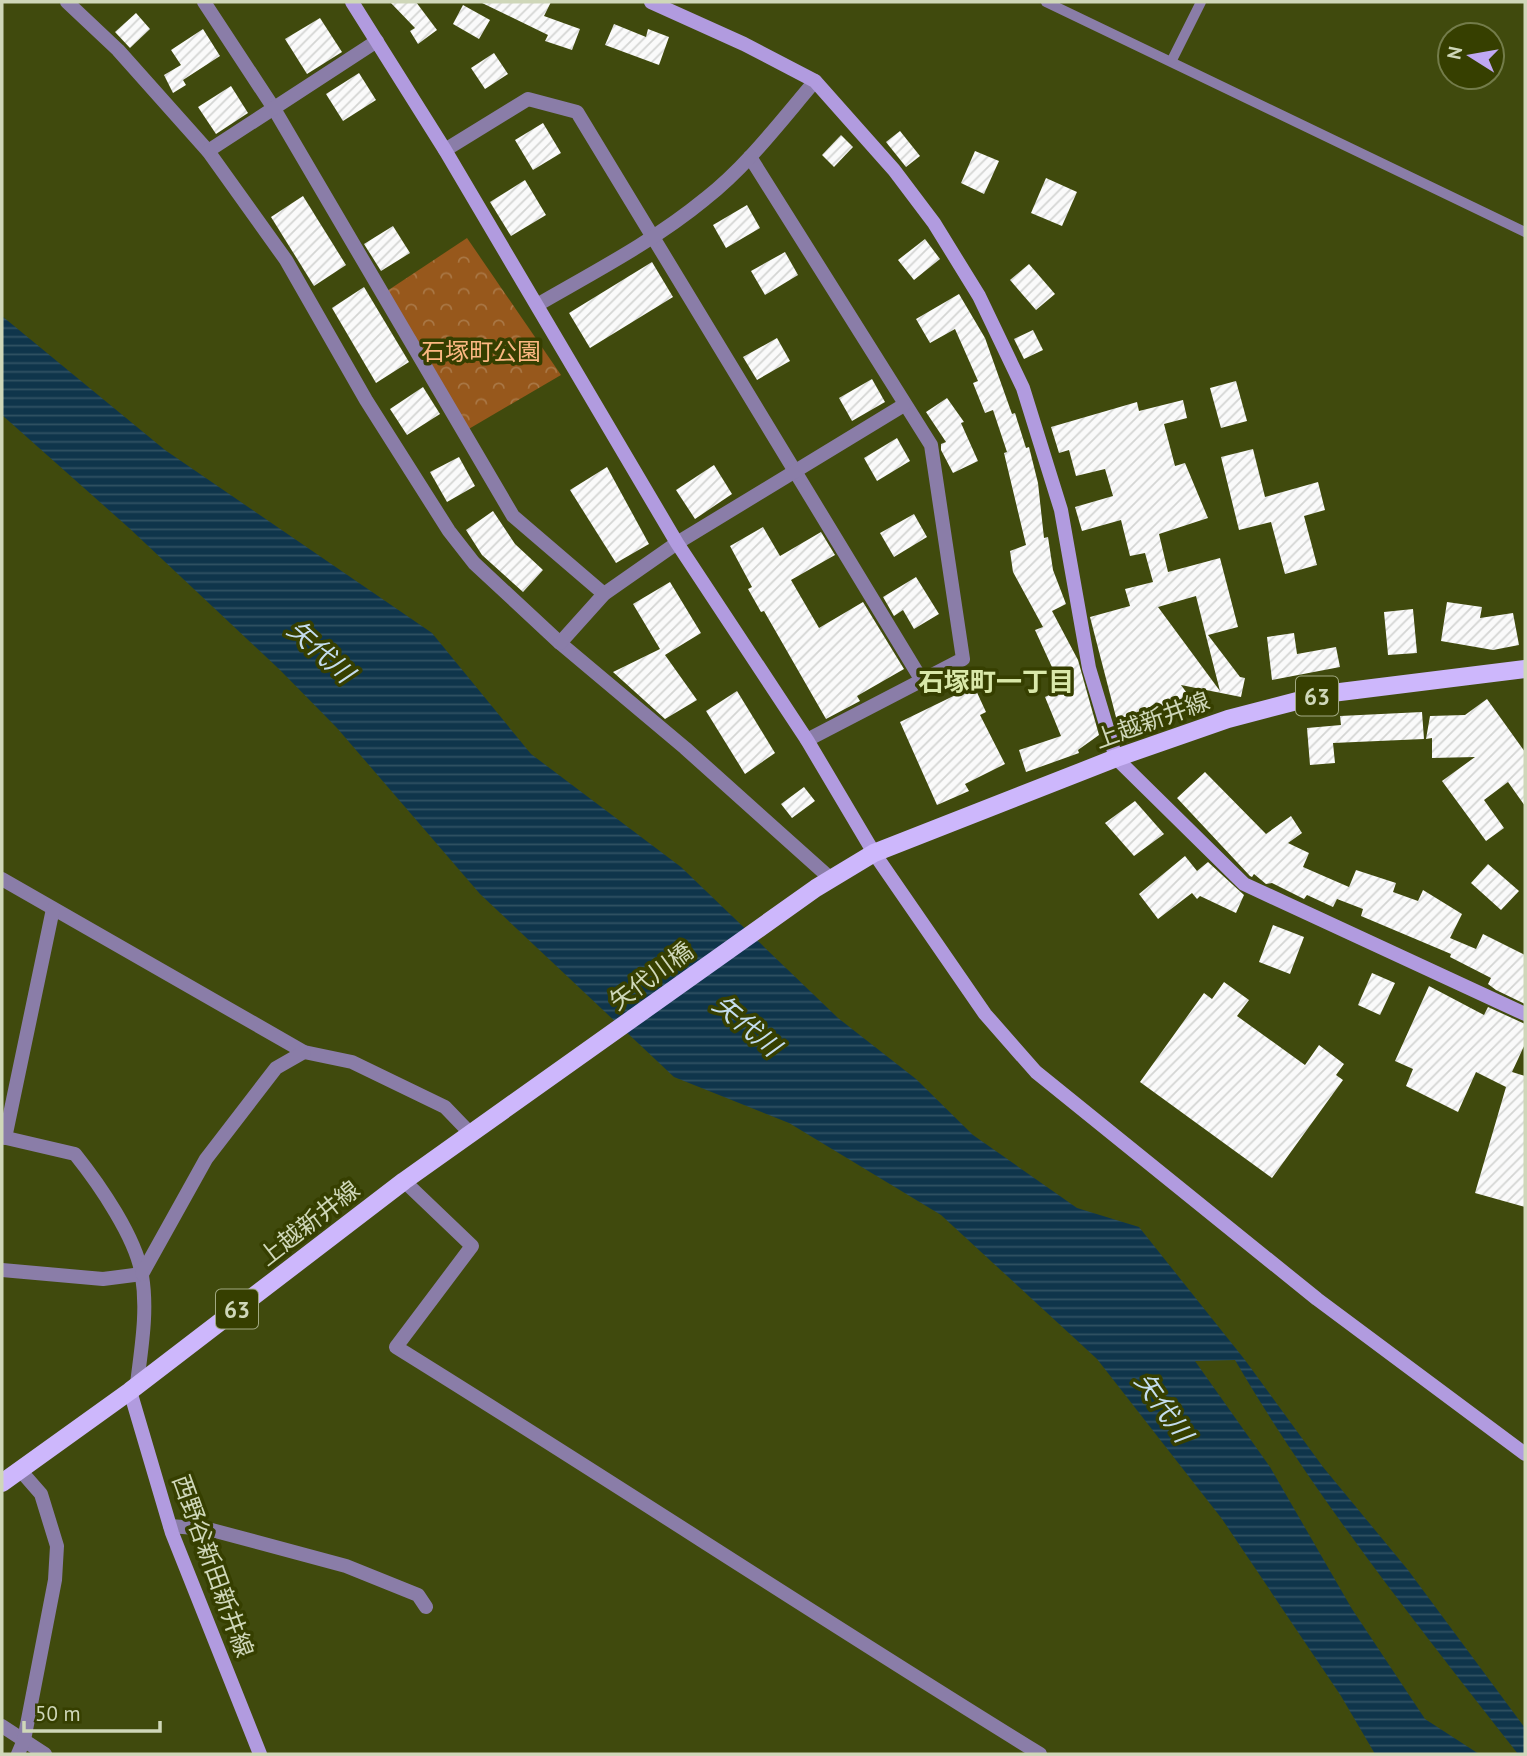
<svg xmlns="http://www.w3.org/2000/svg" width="1527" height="1756" viewBox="0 0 1527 1756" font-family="'PT Sans','Noto Sans JP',sans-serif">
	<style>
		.park { fill: url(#park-crowns) }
		.water { fill: url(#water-rules) }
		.building { fill: url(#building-hatch); fill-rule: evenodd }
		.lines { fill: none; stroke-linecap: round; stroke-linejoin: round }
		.lane { stroke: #8a7da8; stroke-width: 10 }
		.street { stroke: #8a7da8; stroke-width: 14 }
		.secondary { stroke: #b19bdf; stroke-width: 14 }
		.primary { stroke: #cdb7fc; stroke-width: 18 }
		.labels { text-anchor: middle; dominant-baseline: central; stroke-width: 7; stroke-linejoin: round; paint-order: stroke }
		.shield { fill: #363f00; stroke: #a1a982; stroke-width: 2 }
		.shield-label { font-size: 23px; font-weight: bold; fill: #cfd7b9 }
		.park-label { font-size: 24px; fill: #fbb781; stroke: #363f00 }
		.street-label { font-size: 24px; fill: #cfd7b9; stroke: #363f00 }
		.water-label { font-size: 26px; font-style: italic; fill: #c4dced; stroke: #363f00 }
		.neighbourhood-label { font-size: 26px; font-weight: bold; fill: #d9e8a9; stroke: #363f00 }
	</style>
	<defs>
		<pattern id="park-crowns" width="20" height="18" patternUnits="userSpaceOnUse" patternTransform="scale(1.75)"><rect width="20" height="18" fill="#97581c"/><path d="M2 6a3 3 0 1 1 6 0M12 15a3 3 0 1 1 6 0" fill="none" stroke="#a97745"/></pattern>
		<pattern id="water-rules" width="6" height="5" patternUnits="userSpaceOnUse" patternTransform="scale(1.75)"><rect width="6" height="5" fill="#0f354b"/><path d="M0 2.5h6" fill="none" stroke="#315263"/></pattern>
		<pattern id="building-hatch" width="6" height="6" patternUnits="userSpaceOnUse" patternTransform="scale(1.75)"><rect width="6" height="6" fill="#fafafa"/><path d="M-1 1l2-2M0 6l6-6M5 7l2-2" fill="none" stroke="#d4d5d3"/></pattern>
	</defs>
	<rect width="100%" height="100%" fill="#404a0d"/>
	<path class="park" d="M467 238 561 375 467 430 384 293Z"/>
	<path class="water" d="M2 316 165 450 432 633 531 754 681 867 838 1018 916 1079 973 1135 1077 1208 1139 1227 1245 1360 1323 1467 1408 1570 1525 1728V1754H1518C1419 1627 1316 1499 1235 1360L1195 1361 1270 1467 1352 1609 1425 1719 1479 1754H1375L1341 1696 1222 1519 1097 1359 941 1215 789 1123 674 1077 480 894 337 728 280 670 129 528 2 415Z"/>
	<g class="building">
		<path d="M390 2H416L437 30 418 44 410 31 415 28Z"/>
		<path d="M480 2H551L544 16 580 29 572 50 545 41 548 35Z"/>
		<path d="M463 5 490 20 479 39 453 24Z"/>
		<path d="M136 13 150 29 130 48 115 32Z"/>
		<path d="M320 18 342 52 307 74 285 39Z"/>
		<path d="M614 24 646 37 648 29 669 37 659 65 605 45Z"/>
		<path d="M203 29 220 56 183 80 186 85 173 93 164 75 181 65 171 50Z"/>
		<path d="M494 53 508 74 485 89 471 68Z"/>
		<path d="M359 73 376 100 343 121 326 94Z"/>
		<path d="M231 86 248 113 216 134 198 107Z"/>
		<path d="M543 123 561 153 533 170 515 140Z"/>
		<path d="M900 131 920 156 906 167 886 142Z"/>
		<path d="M841 135 853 147 834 167 822 155Z"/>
		<path d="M975 151 999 161 984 194 961 183Z"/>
		<path d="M1046 178 1077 192 1062 226 1031 213Z"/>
		<path d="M525 180 546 215 511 236 490 202Z"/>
		<path d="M303 196 346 265 314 286 271 217Z"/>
		<path d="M747 205 760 228 726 248 713 225Z"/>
		<path d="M393 226 410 253 381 271 364 244Z"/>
		<path d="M925 239 940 259 914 280 898 260Z"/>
		<path d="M785 252 798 275 765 295 751 271Z"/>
		<path d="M652 262 673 297 590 348 569 313Z"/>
		<path d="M1029 264 1055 294 1036 310 1010 280Z"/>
		<path d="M364 287 409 362 376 383 332 308Z"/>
		<path d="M959 294 985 338 1012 414 1015 413 1026 448 1029 447 1038 483 1044 538 1048 537 1053 570 1066 604 1052 611 1078 660 1099 735 1078 750 1079 753 1026 772 1019 750 1061 736 1045 697 1062 689 1035 630 1043 627 1013 572 1010 551 1026 545 1004 453 1007 452 993 410 985 413 973 383 978 381 955 329 930 343 916 319Z"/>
		<path d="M1033 330 1043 350 1024 359 1014 339Z"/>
		<path d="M777 338 790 361 757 380 743 357Z"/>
		<path d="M872 379 885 402 852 421 839 398Z"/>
		<path d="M1236 381 1247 421 1221 428 1210 388Z"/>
		<path d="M423 387 440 414 407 435 390 409Z"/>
		<path d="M947 398 964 422 961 423 978 461 953 473 941 450V444L946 442 926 412Z"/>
		<path d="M1183 400 1187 418 1164 424 1175 466 1185 463 1208 518 1159 534 1168 572 1220 558 1238 627 1208 635 1240 677 1245 678 1241 697 1181 685 1195 704 1178 716 1169 704 1132 731 1122 717 1117 721 1090 617 1130 606 1125 589 1153 582 1145 553 1130 556 1121 520 1082 531 1075 507 1113 496 1105 469 1076 476 1069 450 1059 453 1051 427 1137 402 1139 411ZM1196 596 1205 632 1220 691 1158 607Z"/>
		<path d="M897 438 910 461 877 481 864 458Z"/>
		<path d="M1253 449 1265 497 1318 482 1325 510 1304 516 1317 565 1285 574 1271 522 1239 530 1221 457Z"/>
		<path d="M459 457 475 486 447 502 430 472Z"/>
		<path d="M714 465 732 494 695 519 676 490Z"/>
		<path d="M607 467 649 544 616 563 570 490Z"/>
		<path d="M493 511 515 544 543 570 523 592 482 555 466 530Z"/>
		<path d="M914 514 927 537 894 557 880 533Z"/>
		<path d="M763 527 780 556 821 532 835 555 791 580 819 628 863 602 904 669 857 696 860 701 826 719 764 611 761 612 748 589 752 587 730 546Z"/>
		<path d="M916 577 939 614 914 629 903 610 894 616 883 597Z"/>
		<path d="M670 582 701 633 665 655 697 700 665 719 613 672 660 649 633 604Z"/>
		<path d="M1447 602 1482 607 1480 618 1513 613 1519 645 1493 650 1441 641Z"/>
		<path d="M1413 609 1417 653 1388 655 1384 612Z"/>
		<path d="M1294 633 1297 654 1336 647 1340 667 1272 680 1267 637Z"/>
		<path d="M974 686 986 712 980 715 1005 764 965 784 969 791 937 805 900 722Z"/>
		<path d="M737 691 775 753 745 774 706 711Z"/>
		<path d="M1487 699 1525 752V806L1508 782 1484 800 1504 828 1486 841 1442 781 1475 757 1432 758V738L1426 739 1430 716 1465 715Z"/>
		<path d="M1422 712 1424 739 1333 743 1335 763 1310 765 1307 728 1341 725 1340 716Z"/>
		<path d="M1205 772 1266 834 1291 816 1302 833 1288 843 1309 853 1303 867 1349 887 1356 870 1396 883 1393 892 1418 901 1423 890 1462 914 1450 938 1476 949 1483 934 1525 955V1004L1496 990 1488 984 1491 978 1450 957 1451 954 1361 916 1363 909 1337 899 1333 907 1307 895 1304 899 1272 883 1266 884 1254 874 1252 877 1250 876 1177 798Z"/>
		<path d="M804 787 815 801 792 818 781 804Z"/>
		<path d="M1135 801 1164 834 1134 856 1105 823Z"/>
		<path d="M1185 856 1197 871 1208 862 1244 895 1236 913 1200 896 1197 899 1192 893 1158 919 1139 894Z"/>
		<path d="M1488 864 1519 891 1501 910 1471 883Z"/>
		<path d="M1273 925 1304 937 1290 974 1259 962Z"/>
		<path d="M1372 973 1395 983 1380 1015 1358 1005Z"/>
		<path d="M1224 982 1249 1000 1237 1016 1305 1065 1319 1045 1344 1064 1336 1075 1343 1080 1272 1178 1140 1082 1204 993 1212 999Z"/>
		<path d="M1429 986 1484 1015 1488 1007 1525 1024V1044L1512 1072 1525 1076V1207L1475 1193 1506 1087 1476 1072 1458 1112 1406 1086 1413 1069 1395 1061Z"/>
	</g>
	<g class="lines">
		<g class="lane">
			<path d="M1046 2 1525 232"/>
			<path d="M1172 60 1201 2"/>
		</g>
		<g class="street">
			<path d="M67 2 118 50 208 151 286 260 366 400 449 531 474 563 560 643 685 748 830 878"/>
			<path d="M204 2 273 107 513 516 604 594"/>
			<path d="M445 150 528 99 577 112 921 679"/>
			<path d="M208 151 377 41"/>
			<path d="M750 157 931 445 963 659 807 740"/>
			<path d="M537 305C594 272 654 241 705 199 747 166 780 122 815 81"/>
			<path d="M560 643 604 594 677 543 904 405"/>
			<path d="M2 879 304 1052 352 1062 445 1107 470 1133"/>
			<path d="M2 1137 75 1154C99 1184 137 1239 142 1276 148 1312 141 1349 137 1384"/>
			<path d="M5 1138 53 909"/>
			<path d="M404 1181 472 1246 396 1347C612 1481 824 1621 1040 1754"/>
			<path d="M2 1270 103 1279 142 1274"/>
			<path d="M142 1274 206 1159 276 1068 304 1052"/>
			<path d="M170 1526 208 1529 346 1566 418 1595 426 1607"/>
			<path d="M2 1726 45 1754"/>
			<path d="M18 1754 24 1740 55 1580 57 1546 41 1494 20 1470"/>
		</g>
		<g class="secondary">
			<path d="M352 2 445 150 677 543 807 740 874 853 985 1014 1036 1072 1317 1299 1525 1454"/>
			<path d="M651 2 744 44 815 81 894 170 934 223 979 296 1023 388 1061 510 1089 668 1116 758 1244 884 1525 1014"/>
			<path d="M130 1391 172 1533 260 1754"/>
		</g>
		<path class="primary" d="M2 1483 130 1391 404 1181 816 888 874 853 1116 758 1228 719 1324 694 1525 669"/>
	</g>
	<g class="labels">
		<g class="shield">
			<rect x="1296" y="676.5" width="42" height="39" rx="5"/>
			<rect x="216" y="1289.5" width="42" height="39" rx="5"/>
		</g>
		<g class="shield-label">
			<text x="1317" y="696">63</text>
			<text x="237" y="1309">63</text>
		</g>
		<g class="park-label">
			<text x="481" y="351">石塚町公園</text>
		</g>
		<g class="street-label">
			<text transform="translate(1152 720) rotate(-20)">上越新井線</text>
			<text transform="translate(651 976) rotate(-36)">矢代川橋</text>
			<text transform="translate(309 1223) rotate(-38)">上越新井線</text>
			<text transform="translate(213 1566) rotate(70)">西野谷新田新井線</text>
		</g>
		<g class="water-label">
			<text transform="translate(321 651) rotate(42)">矢代川</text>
			<text transform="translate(747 1025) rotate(40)">矢代川</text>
			<text transform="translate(1164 1407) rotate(55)">矢代川</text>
		</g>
		<g class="neighbourhood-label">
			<text x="996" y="681">石塚町一丁目</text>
		</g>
	</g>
	<rect width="1527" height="1756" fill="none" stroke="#cfd7b9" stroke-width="7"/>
	<g transform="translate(1471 56) rotate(281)"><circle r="33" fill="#363f00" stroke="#737c4a" stroke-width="2"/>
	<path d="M0-5L12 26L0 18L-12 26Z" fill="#c0a8f3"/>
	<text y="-10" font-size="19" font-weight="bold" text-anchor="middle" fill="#cfd7b9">N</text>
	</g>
	<path d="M24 1721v10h136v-10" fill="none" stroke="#cfd7b9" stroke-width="3.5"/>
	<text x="35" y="1721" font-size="21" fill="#cfd7b9" stroke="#363f00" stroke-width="5" paint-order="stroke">50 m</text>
</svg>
